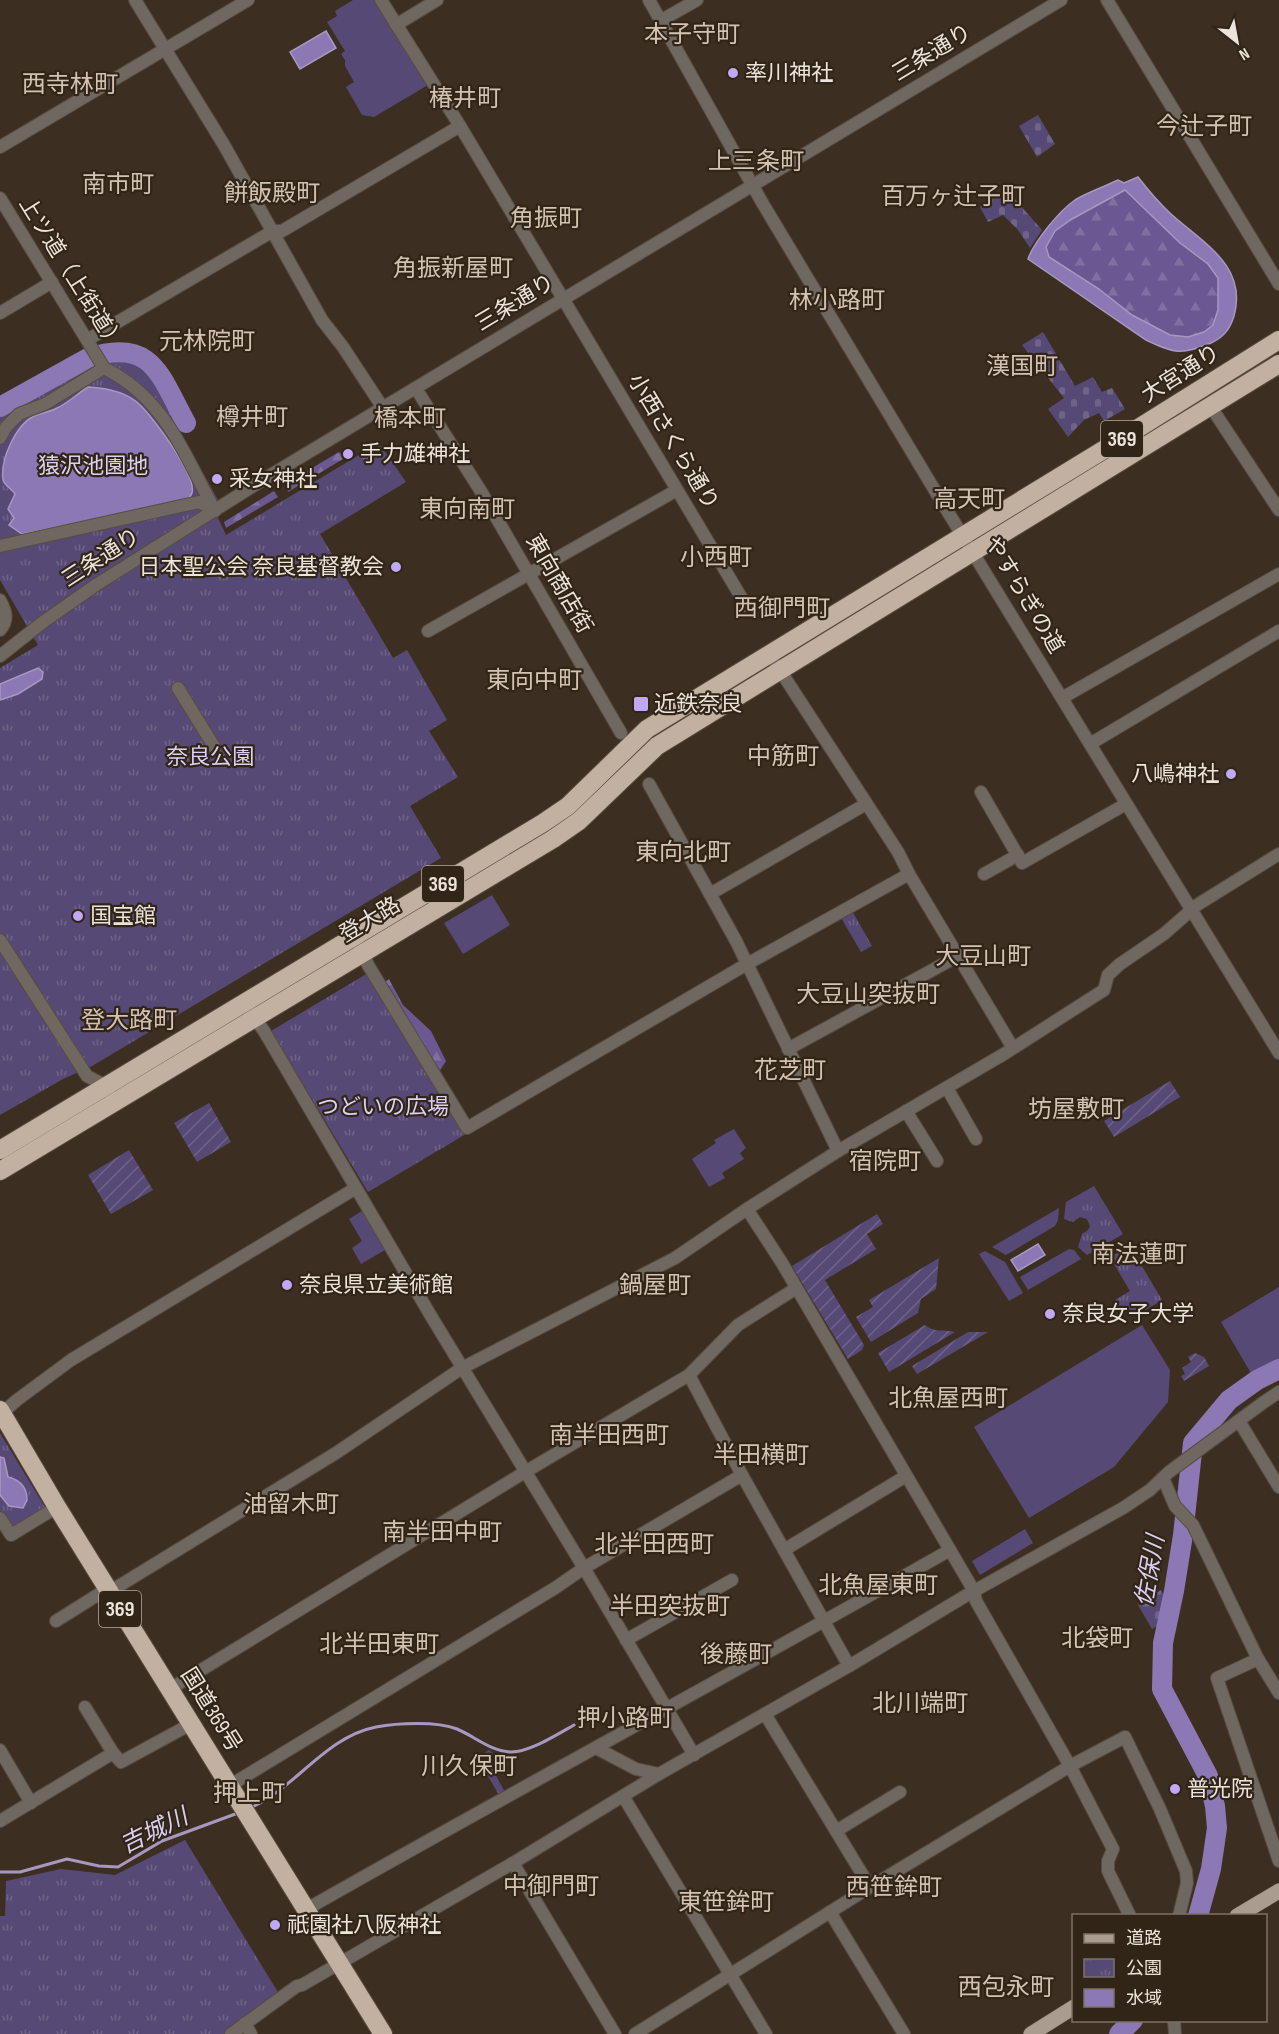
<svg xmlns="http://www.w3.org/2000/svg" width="1279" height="2034" viewBox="0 0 1279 2034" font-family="'Sofia Sans Condensed','Noto Sans JP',sans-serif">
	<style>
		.grass { fill: #574975 }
		.forest { fill: url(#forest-firs) }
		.cemetery { fill: url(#cemetery-stones) }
		.park { fill: url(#park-tufts) }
		.garden { fill: url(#garden-furrows) }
		.water { fill: #8b78b4; stroke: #a898c0; stroke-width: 1.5; fill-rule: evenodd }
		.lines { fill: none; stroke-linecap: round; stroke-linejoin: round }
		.stream { stroke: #a898c0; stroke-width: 3 }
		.river { stroke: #8b78b4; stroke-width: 20 }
		.minor-casing { stroke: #584c3f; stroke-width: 14 }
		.major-casing { stroke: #584c3f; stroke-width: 16 }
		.highway-casing { stroke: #584c3f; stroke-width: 20 }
		.minor { stroke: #6e6861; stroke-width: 12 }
		.major { stroke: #aa9d8f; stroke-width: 15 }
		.highway { stroke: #c2b1a1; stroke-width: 18 }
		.poi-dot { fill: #c0a8f4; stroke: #312517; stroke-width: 2 }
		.labels { text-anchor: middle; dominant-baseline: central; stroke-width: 4.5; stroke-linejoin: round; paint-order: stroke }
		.shield { fill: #312517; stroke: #b4aaa0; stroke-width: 1.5 }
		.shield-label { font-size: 21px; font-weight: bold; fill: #ece3db }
		.street-label { font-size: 22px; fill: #ece3db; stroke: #312517 }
		.poi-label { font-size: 22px; fill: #ece3db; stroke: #312517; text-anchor: start }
		.park-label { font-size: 22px; fill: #dbd1f4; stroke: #312517 }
		.neighbourhood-label { font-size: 24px; fill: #d3c2b1; stroke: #312517 }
		.water-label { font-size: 24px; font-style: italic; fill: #d9cff2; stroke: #312517 }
	</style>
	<defs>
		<pattern id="forest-firs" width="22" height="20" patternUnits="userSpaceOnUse" patternTransform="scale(1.5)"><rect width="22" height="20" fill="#6b5892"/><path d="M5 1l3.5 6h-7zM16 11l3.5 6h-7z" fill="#8070a1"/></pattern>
		<pattern id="cemetery-stones" width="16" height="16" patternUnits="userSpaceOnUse" patternTransform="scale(1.5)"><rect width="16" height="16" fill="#574975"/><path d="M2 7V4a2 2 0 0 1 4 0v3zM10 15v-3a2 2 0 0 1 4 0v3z" fill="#6f6388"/></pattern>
		<pattern id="park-tufts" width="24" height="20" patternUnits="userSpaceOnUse" patternTransform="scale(1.5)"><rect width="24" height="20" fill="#574975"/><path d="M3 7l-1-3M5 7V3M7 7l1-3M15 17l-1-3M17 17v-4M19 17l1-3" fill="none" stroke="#6f6388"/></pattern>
		<pattern id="garden-furrows" width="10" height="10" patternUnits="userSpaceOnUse" patternTransform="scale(1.5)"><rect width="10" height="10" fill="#574975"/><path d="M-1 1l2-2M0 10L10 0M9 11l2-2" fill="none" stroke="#6f6388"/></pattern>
	</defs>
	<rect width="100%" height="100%" fill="#3c2f21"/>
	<g class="grass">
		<path d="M353 0H375L428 85 374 117 362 115 346 87 354 82 345 66V60L341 54 345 51 327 22 337 16 335 11Z"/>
		<path d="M492 895 510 925 463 954 444 923Z"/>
		<path d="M734 1129 746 1148 740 1153 744 1159 722 1173 725 1178 709 1187 692 1159 716 1143 714 1140Z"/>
		<path d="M1059 1208 1058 1220 1055 1226 1006 1255 992 1247Z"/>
		<path d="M362 1211 385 1250 361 1264 352 1248 362 1241 349 1219Z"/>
		<path d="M1069 1249 1074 1250 1081 1259 1028 1290 1020 1277Z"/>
		<path d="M985 1251 1005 1262 1023 1293 1009 1301 979 1254Z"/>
		<path d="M1279 1287V1359L1252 1375 1221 1322Z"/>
		<path d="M1142 1325 1170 1370 1168 1402 1114 1467 1029 1518 974 1427Z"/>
		<path d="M1025 1529 1033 1543 980 1575 972 1561Z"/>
	</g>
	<g class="forest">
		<path d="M1125 189 1180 243 1208 264 1218 278V310L1213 325 1204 332 1188 337 1170 335 1132 315 1099 289 1049 257 1046 247 1055 231 1072 219Z"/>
		<path d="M339 452 344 457 343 459 288 492 285 484Z"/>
		<path d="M274 491 278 497 226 528 224 522Z"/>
		<path d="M389 979 403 1005 431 1031 446 1061 439 1072 375 990Z"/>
	</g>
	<g class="cemetery">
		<path d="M1038 115 1055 144 1037 157 1019 126Z"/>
		<path d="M1006 189 1042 230 1030 248 1018 230 1003 215 988 222 980 207Z"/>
		<path d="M1043 332 1075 386 1093 377 1102 392 1112 388 1125 409 1104 421 1099 413 1084 420 1068 437 1048 409 1064 398 1022 345Z"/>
		<path d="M1161 1590 1165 1597 1163 1623 1152 1629 1138 1605Z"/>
	</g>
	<g class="park">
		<path d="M121 349C134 351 146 354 155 364L191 426 180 431 218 500V518L226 535 379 443 406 482 320 534 393 658 407 650 447 720 429 731 458 777 410 806 441 858 92 1066 63 1079 0 1115V668L38 645 0 580V402L91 353Z"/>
		<path d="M851 909 872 946 861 952 840 916Z"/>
		<path d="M368 973 466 1134 368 1192 271 1031Z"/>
		<path d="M1094 1186 1123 1234 1087 1255 1078 1247 1082 1234 1088 1230 1090 1226 1087 1219 1080 1217 1073 1222 1064 1219 1066 1202Z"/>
		<path d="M1130 1246 1162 1300 1139 1314 1122 1311 1115 1300 1130 1291 1110 1257Z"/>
		<path d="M0 1433 46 1509 16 1528H10L0 1512Z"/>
		<path d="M489 1750 508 1764 494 1772 506 1794 500 1797 477 1757Z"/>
		<path d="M185 1840 279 1994 226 2034H0V1916H5L6 1881 61 1869 115 1875Z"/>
	</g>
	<g class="garden">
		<path d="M1170 1081 1180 1097 1114 1137 1104 1121Z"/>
		<path d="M209 1103 231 1142 197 1162 174 1123Z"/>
		<path d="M129 1150 153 1190 111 1214 88 1175Z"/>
		<path d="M877 1214 883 1224 867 1234 876 1249 825 1280 864 1345 862 1350 848 1359 792 1266Z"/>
		<path d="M939 1258 936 1289 921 1299 918 1313 871 1342 856 1317 873 1307 869 1300Z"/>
		<path d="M925 1325C934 1333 944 1329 955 1332L889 1372 878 1353Z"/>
		<path d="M968 1332H988L917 1374 912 1366Z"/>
		<path d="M1195 1353 1204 1357 1209 1366 1184 1381 1181 1376 1185 1374 1182 1368 1191 1362 1188 1357Z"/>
	</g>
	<g class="water">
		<path d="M326 31 336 48 300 69 290 52Z"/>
		<path d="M1138 177C1148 190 1159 203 1171 214 1203 243 1248 266 1234 316 1230 329 1224 337 1211 343 1182 355 1175 354 1146 340L1028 259C1034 242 1059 211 1075 200 1088 192 1104 187 1118 180L1124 183ZM1125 190 1180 243 1208 264 1218 278V310L1213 325 1204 332 1188 337 1170 335 1132 315 1099 289 1049 257 1046 247 1055 231 1072 219Z"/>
		<path d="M88 387C107 388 127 392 140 405 153 417 197 476 192 493 191 496 189 498 187 501L22 534 9 525 14 518 8 509 15 494C12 489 5 486 3 480 0 459 16 425 34 416 41 413 50 412 57 408 68 403 77 394 88 387Z"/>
		<path d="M38 668 43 672 42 679 18 694 0 700V684Z"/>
		<path d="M1038 1244 1045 1255 1018 1271 1011 1260Z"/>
		<path d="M0 1457 4 1458 8 1477C20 1480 27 1488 27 1500L23 1508 9 1506 0 1495Z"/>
	</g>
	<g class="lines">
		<g class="stream">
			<path d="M250 1808C296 1788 325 1737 376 1727 397 1723 437 1721 457 1729 474 1736 492 1752 511 1752 530 1752 558 1734 574 1725"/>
			<path d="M0 1872H20L67 1859 99 1866 118 1867 162 1841 238 1813"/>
		</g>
		<g class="river">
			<path d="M0 407 88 358C153 337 160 376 186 423"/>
			<path d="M1198 1916 1211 1869 1217 1828 1215 1806 1208 1776 1162 1689 1163 1643 1174 1591 1183 1535 1193 1443 1229 1400 1257 1380 1279 1369"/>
			<path d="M1119 2034 1133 2020"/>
		</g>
		<defs>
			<g id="minor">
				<path d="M135 0 224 145 322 320 343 347 383 408"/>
				<path d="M381 0 460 126 747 607"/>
				<path d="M649 0 763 204 940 499 1279 1053"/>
				<path d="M1107 0 1279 284"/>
				<path d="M660 21 697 0"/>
				<path d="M396 25 437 0"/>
				<path d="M0 147 248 0"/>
				<path d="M0 198 104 368C165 398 184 454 215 511"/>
				<path d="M0 313 52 282"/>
				<path d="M87 340 273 231H282L460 126"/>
				<path d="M420 395 482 493 621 733"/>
				<path d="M1211 407 1279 510"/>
				<path d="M0 438 6 427 19 414 45 404 104 368"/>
				<path d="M0 546 199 502 214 510"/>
				<path d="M0 600C6 611 9 620 0 630"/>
				<path d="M428 631 677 490"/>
				<path d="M0 656 43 622 96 585 269 476 1061 0"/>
				<path d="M178 688 215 748"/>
				<path d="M1062 698 1279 574"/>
				<path d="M1090 744 1279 631"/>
				<path d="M649 784 736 941 838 1151"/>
				<path d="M981 792 1022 863 1126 804"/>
				<path d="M909 874 1013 1048"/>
				<path d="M984 874 1018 855"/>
				<path d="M710 894 866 804"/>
				<path d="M0 940 87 1076 106 1086 108 1091"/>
				<path d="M360 947 368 965 467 1128 747 964 909 874 898 852 776 664"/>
				<path d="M244 1004 264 1031 431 1316 584 1568 694 1755"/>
				<path d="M788 1049 958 956"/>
				<path d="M947 1088 976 1139"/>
				<path d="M906 1111 937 1161"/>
				<path d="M747 1209 782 1263 974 1591 976 1601 1070 1766 1113 1849 1108 1861V1871L1130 1916"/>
				<path d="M689 1375 742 1475 849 1666"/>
				<path d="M0 1415 17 1400 71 1360 356 1188"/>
				<path d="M1239 1421 1279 1487"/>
				<path d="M1163 1478 1175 1506 1193 1525 1258 1659 1217 1678 1279 1861"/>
				<path d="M0 1518 11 1535 57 1507"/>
				<path d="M784 1550 906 1476"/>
				<path d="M109 1592 336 1453 462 1368 675 1258 747 1209 838 1151 1004 1054 1104 990 1108 975 1120 964 1164 934 1197 905 1279 854"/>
				<path d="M56 1621 107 1589"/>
				<path d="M626 1640 732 1580"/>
				<path d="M1258 1659 1279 1693"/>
				<path d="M170 1689 525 1472 689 1375 738 1325 795 1289"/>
				<path d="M85 1707 113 1753"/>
				<path d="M765 1714 870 1887"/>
				<path d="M596 1748 636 1769 659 1774"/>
				<path d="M0 1750 31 1803"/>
				<path d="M229 1786 555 1588 584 1568 742 1475"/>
				<path d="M623 1796 766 2034"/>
				<path d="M0 1821 113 1753 121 1762 191 1724"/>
				<path d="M836 1831 900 1792"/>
				<path d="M513 1863 615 2034"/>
				<path d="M305 1910C519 1788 736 1672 950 1550"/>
				<path d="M830 1912 904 2034"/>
				<path d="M1174 2020 1175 2034"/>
				<path d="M245 2023 251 2034"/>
				<path d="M231 2034 297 1986 302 1985 513 1863 659 1774 849 1666 967 1595 1123 1508 1150 1490 1169 1472 1264 1402 1279 1392"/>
				<path d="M635 2034 870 1887 1070 1766 1125 1737 1160 1809 1186 1871 1187 1883 1179 1916"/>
			</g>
			<g id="major">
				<path d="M1237 1916 1279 1891"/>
				<path d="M1031 2034 1074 2007"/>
			</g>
			<g id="highway">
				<path d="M0 1150 543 823 568 806 647 729 1105 449 1279 340"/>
				<path d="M0 1171 553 839 579 821 657 746 1279 364"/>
				<path d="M0 1410 57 1507 383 2034"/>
			</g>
		</defs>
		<use href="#minor" class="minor-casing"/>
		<use href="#major" class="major-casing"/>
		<use href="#highway" class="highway-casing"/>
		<use href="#minor" class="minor"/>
		<use href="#major" class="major"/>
		<use href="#highway" class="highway"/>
	</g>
	<g class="poi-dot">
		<circle cx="733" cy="73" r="6"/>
		<circle cx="348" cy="454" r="6"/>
		<circle cx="217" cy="479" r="6"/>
		<circle cx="396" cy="567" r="6"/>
		<rect x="633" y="696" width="16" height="16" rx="3"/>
		<circle cx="1231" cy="774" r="6"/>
		<circle cx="78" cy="916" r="6"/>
		<circle cx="287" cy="1285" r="6"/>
		<circle cx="1050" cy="1314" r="6"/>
		<circle cx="1175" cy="1789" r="6"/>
		<circle cx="275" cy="1925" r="6"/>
	</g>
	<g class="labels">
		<g class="shield">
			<rect x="1101" y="421" width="42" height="36" rx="4.5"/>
			<rect x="422" y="866" width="42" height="36" rx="4.5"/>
			<rect x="99" y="1591" width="42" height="36" rx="4.5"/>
		</g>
		<g class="shield-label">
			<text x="1122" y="439">369</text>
			<text x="443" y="884">369</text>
			<text x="120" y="1609">369</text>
		</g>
		<g class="street-label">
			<text transform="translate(932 53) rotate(-31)">三条通り</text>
			<text transform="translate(71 274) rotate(58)">上ツ道（上街道）</text>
			<text transform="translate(515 303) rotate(-31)">三条通り</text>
			<text transform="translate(1181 374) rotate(-32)">大宮通り</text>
			<text transform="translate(673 442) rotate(59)">小西さくら通り</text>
			<text transform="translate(101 558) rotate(-33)">三条通り</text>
			<text transform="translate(559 584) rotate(60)">東向商店街</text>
			<text transform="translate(1024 595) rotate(59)">やすらぎの道</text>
			<text transform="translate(370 920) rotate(-31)">登大路</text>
			<text transform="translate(211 1710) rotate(58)">国道369号</text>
		</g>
		<g class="poi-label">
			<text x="745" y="73">率川神社</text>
			<text x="360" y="454">手力雄神社</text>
			<text x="229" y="479">采女神社</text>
			<text x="384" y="567" text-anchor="end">日本聖公会 奈良基督教会</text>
			<text x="654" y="704">近鉄奈良</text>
			<text x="1219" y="774" text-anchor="end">八嶋神社</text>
			<text x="90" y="916">国宝館</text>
			<text x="299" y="1285">奈良県立美術館</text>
			<text x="1062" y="1314">奈良女子大学</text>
			<text x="1187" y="1789">普光院</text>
			<text x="287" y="1925">祇園社八阪神社</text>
		</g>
		<g class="park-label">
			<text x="93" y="466">猿沢池園地</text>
			<text x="210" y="757">奈良公園</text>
			<text x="383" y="1107">つどいの広場</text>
		</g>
		<g class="neighbourhood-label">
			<text x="692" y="34">本子守町</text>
			<text x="70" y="84">西寺林町</text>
			<text x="465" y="98">椿井町</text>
			<text x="1204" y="126">今辻子町</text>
			<text x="756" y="161">上三条町</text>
			<text x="118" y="184">南市町</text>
			<text x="272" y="193">餅飯殿町</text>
			<text x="953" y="196">百万ヶ辻子町</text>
			<text x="546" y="218">角振町</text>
			<text x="453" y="268">角振新屋町</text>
			<text x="837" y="300">林小路町</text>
			<text x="207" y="341">元林院町</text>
			<text x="1022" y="366">漢国町</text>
			<text x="252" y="417">樽井町</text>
			<text x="410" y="418">橋本町</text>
			<text x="969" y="499">高天町</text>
			<text x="467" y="509">東向南町</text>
			<text x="716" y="557">小西町</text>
			<text x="782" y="608">西御門町</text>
			<text x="534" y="680">東向中町</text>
			<text x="783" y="756">中筋町</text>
			<text x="683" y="852">東向北町</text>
			<text x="983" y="956">大豆山町</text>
			<text x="868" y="994">大豆山突抜町</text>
			<text x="129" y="1020">登大路町</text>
			<text x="790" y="1070">花芝町</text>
			<text x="1076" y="1109">坊屋敷町</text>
			<text x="885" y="1161">宿院町</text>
			<text x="1139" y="1254">南法蓮町</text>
			<text x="655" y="1285">鍋屋町</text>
			<text x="948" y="1398">北魚屋西町</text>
			<text x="609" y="1435">南半田西町</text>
			<text x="761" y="1455">半田横町</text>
			<text x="291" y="1504">油留木町</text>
			<text x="442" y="1532">南半田中町</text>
			<text x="654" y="1544">北半田西町</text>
			<text x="878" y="1585">北魚屋東町</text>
			<text x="670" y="1606">半田突抜町</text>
			<text x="1097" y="1638">北袋町</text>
			<text x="379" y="1644">北半田東町</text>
			<text x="736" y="1654">後藤町</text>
			<text x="920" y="1703">北川端町</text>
			<text x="625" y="1718">押小路町</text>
			<text x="469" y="1766">川久保町</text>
			<text x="249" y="1793">押上町</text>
			<text x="551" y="1886">中御門町</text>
			<text x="894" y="1887">西笹鉾町</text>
			<text x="726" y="1902">東笹鉾町</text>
			<text x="1006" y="1987">西包永町</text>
		</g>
		<g class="water-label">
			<text transform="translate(1150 1571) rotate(-80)">佐保川</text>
			<text transform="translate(154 1831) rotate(-26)">吉城川</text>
		</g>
	</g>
	<rect x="1072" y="1914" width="195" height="108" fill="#312517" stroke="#7c7165" stroke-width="1.5"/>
	<rect x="1084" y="1934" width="30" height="9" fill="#aa9d8f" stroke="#7c7165" stroke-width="1.5"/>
	<text x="1126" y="1944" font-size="18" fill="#ece3db">道路</text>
	<rect x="1084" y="1959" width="30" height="18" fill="url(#park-tufts)" stroke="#7c7165" stroke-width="1.5"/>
	<text x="1126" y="1974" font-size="18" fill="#ece3db">公園</text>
	<rect x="1084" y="1989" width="30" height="18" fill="#8b78b4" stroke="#7c7165" stroke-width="1.5"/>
	<text x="1126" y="2004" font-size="18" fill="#ece3db">水域</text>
	<g transform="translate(1237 42) rotate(149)" stroke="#312517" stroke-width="4.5" paint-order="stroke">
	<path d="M0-4.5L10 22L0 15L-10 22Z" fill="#ece3db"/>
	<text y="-9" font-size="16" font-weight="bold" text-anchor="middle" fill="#ece3db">N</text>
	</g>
</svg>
